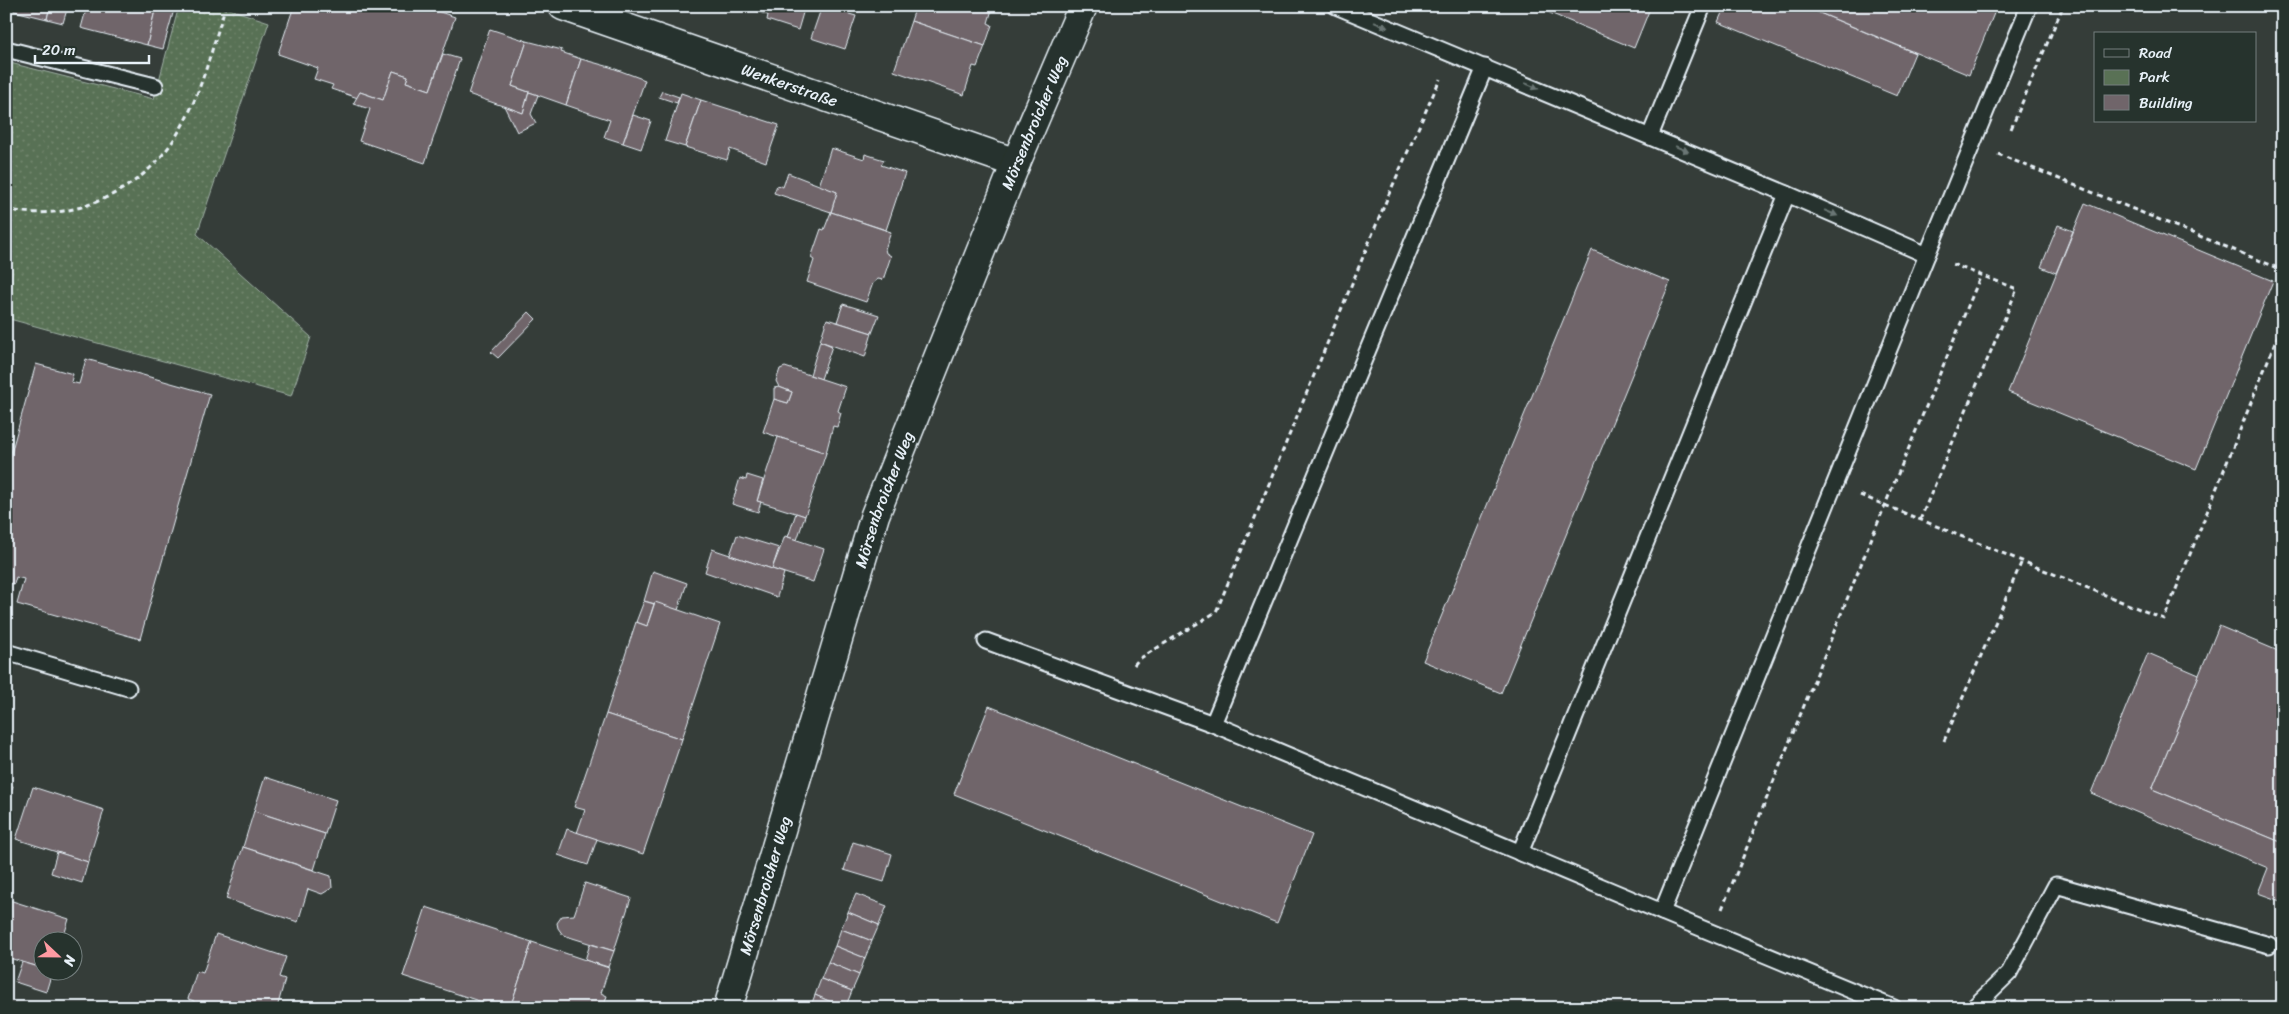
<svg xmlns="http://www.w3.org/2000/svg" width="2289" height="1014" font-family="Sriracha,sans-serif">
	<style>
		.green { fill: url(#green-dots); stroke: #a0b1a6 }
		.building { fill: #70656a; stroke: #e8f1f8 }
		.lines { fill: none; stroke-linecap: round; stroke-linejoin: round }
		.lane-casing { stroke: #e8f1f8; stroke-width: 19 }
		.street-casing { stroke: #e8f1f8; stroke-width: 31 }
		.secondary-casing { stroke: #e8f1f8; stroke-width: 31 }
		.path { stroke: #e8f1f8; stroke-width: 3; stroke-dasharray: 5 4; stroke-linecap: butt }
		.lane { stroke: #26332d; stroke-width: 15 }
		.street { stroke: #26332d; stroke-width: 28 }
		.secondary { stroke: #26332d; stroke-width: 28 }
		.oneway { fill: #6a7674 }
		.labels { text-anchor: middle; stroke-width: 4.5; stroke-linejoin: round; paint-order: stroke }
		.street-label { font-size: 16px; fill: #e8f1f8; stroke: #26332d }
	</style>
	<defs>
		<pattern id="green-dots" width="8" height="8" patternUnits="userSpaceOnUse" patternTransform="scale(1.25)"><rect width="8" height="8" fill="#597155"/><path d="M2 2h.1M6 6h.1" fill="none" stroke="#71866e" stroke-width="1.8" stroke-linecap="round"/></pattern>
	</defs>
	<rect width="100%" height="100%" fill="#353d39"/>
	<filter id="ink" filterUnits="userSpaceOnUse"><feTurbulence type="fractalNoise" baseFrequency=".02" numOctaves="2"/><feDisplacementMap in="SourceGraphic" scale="10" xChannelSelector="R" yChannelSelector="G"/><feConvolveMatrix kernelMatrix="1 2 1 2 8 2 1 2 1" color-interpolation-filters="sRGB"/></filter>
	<g filter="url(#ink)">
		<!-- green -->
		<path class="green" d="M179,6H220L269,22L197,234L311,337L291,396L6,318V62L154,99Z"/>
		<!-- building -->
		<g class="building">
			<path d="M6,6H50L47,19L6,9Z"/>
			<path d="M50,6H68L63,23L47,19Z"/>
			<path d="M87,6H156L147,45L81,28Z"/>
			<path d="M156,6H175L163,49L147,45Z"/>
			<path d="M294,6H403L415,10L416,6H422L455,17L430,90L406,82L408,76L393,71L383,100L360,92L358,98L331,89L333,85L314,79L318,68L278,54Z"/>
			<path d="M748,6H805L798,30L767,20L768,15L747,8Z"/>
			<path d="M822,6L856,16L845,49L811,38Z"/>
			<path d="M916,6H993L988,23L992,25L985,46L911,21Z"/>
			<path d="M1533,6H1651L1634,48Z"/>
			<path d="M1725,6H1803L1915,53L1897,96L1718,22Z"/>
			<path d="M1803,6H1997L1969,75Z"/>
			<path d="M911,21L985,46L977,67L973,66L964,95L894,71Z"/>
			<path d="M490,29L527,41L512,86L529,92L523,113L468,94Z"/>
			<path d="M527,41L562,50L561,52L581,59L566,105L512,86Z"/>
			<path d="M443,54L460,59L425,163L359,141L370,109L353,104L360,92L383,100L393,71L408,76L406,82L430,90Z"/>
			<path d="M581,59L610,67L645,80L623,143L604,137L610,120L566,105Z"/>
			<path d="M662,91L679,97L677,103L659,97Z"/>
			<path d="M529,92L538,95L531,114L536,123L517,132L504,106L523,113Z"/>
			<path d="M681,93L701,100L685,147L665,141Z"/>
			<path d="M701,100L779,125L766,162L730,149L727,160L685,147Z"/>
			<path d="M633,115L651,121L641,149L623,143Z"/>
			<path d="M831,148L864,159L865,154L884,160L881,165L905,173L886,230L831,212L837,192L819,186Z"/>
			<path d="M788,173L837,192L831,212L774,193L777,185L783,187Z"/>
			<path d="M2085,203L2273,281L2196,469L2008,392Z"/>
			<path d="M831,212L891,232L885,249L886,253L891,256L883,280L878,279L873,283L866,302L807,282L814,260L811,258L821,229L824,230Z"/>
			<path d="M2058,225L2073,231L2056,273L2041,267Z"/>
			<path d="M1592,250L1670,282L1501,693L1423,661Z"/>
			<path d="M843,304L879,315L872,333L837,322Z"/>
			<path d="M529,312L536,319L498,358L491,352Z"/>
			<path d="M827,319L872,333L865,357L820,341Z"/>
			<path d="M820,341L832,346L821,379L810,375Z"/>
			<path d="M86,359L210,394L140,639L17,604L24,579L16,577L14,584L6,582V471L36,364L73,374L71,382L79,384Z"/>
			<path d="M785,367L846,387L838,411L841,413L837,427L833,426L826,453L763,432L774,399L788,403L792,392L779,387L776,381L780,369Z"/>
			<path d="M779,387L792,392L788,403L774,399V388Z"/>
			<path d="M778,437L826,453L805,516L757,501Z"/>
			<path d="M747,475L763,480L757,501L761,502L758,512L732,504L740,478L746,480Z"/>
			<path d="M796,513L805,516L797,540L788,537Z"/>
			<path d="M737,535L779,548L772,569L730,555Z"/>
			<path d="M785,536L824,549L813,582L772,569Z"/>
			<path d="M712,549L784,573L777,597L705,572Z"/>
			<path d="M653,571L687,583L678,610L644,601Z"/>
			<path d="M644,601L654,604L647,626L636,622Z"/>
			<path d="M655,602L720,624L682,739L606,714L636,622L647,626Z"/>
			<path d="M2219,626L2283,653V843L2152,789Z"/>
			<path d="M2148,653L2199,675L2152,789L2283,843V902L2258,893L2268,868L2091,793Z"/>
			<path d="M989,706L1312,835L1277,923L954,794Z"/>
			<path d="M606,714L682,739L643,854L577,833L585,810L574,807Z"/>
			<path d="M265,777L336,800L325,834L254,811Z"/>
			<path d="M6,784L13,786L6,805Z"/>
			<path d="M33,787L104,810L88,862L16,839Z"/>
			<path d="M254,811L325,834L314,870L243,847Z"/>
			<path d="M567,829L597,839L588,865L558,855Z"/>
			<path d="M853,842L892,854L884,882L844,870Z"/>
			<path d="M243,847L331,876L332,888L322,894L308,889L298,922L226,899Z"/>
			<path d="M57,852L88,862L82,883L51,873Z"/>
			<path d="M585,883L631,898L614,951L563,935L558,928L557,923L562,916L574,915Z"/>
			<path d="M856,894L887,906L879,925L848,912Z"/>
			<path d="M6,899L69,919L62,942H42V968L6,957Z"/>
			<path d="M426,907L532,942L510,1008H500L403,976Z"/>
			<path d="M848,912L879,925L872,941L841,929Z"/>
			<path d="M841,929L872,941L865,958L835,946Z"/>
			<path d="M216,934L286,957L279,977L285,979L277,1008H192L194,1001L188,999L197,971L203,973Z"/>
			<path d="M532,942L609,968L601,993L607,996L603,1008H510Z"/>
			<path d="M590,944L614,951L608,967L585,960Z"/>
			<path d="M835,946L865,958L859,975L828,962Z"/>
			<path d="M22,962L42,968V972H52L46,992L15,982Z"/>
			<path d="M828,962L859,975L852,991L821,979Z"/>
			<path d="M821,979L852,991L845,1008L815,995Z"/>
			<path d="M815,995L845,1008H810Z"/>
		</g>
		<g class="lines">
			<!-- lane casing -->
			<g class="lane-casing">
				<g id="lane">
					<path d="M1336,6L1787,194L1927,255L2029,6"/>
					<path d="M6,49L155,86"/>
					<path d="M1650,136L1703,6"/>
					<path d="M986,641L1213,724L1662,912L1927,255"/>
					<path d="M6,652L128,688"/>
					<path d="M1213,724L1485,67"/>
					<path d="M1520,853L1787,194"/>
					<path d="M1662,912L1894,1008"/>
					<path d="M1973,1008L2009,973L2056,885L2269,945"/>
				</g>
			</g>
			<!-- street casing -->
			<g class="street-casing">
				<g id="street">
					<path id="s1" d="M563,6L1016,163"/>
				</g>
			</g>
			<!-- secondary casing -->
			<g class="secondary-casing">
				<g id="secondary">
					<path id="s2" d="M728,1008L875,515L1016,163L1083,6"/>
				</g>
			</g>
			<!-- path -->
			<g class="path">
				<path d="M2011,129L2063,6"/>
				<path d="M1998,154L2283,270"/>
				<path d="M6,209C36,216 68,213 96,202C185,166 199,90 225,8"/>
				<path d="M1860,495L2164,619L2283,323"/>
				<path d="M1920,520L2017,289L1952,264"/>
				<path d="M1134,665L1139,659L1216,612L1389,194L1440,79"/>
				<path d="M1944,741L2022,561"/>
				<path d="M1722,909L1885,505L1981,275"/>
			</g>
			<!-- lane -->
			<use href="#lane" class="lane"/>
			<!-- street -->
			<use href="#street" class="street"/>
			<!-- secondary -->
			<use href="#secondary" class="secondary"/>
		</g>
		<!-- one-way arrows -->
		<defs><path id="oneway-solid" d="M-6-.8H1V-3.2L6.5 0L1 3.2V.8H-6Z" transform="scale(1.25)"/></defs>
		<g class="oneway">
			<use href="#oneway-solid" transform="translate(1381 25) rotate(22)"/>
			<use href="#oneway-solid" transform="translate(1532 86) rotate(23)"/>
			<use href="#oneway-solid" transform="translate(1682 149) rotate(23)"/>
			<use href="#oneway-solid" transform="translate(1831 213) rotate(23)"/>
		</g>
	</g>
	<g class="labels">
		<!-- street labels -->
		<g class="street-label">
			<text dy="6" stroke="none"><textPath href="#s1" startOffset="240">Wenkerstraße</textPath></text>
			<text dy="6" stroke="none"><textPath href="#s2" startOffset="938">Mörsenbroicher Weg</textPath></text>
			<text dy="6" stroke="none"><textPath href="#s2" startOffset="532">Mörsenbroicher Weg</textPath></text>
			<text dy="6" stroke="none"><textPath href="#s2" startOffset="128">Mörsenbroicher Weg</textPath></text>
		</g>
	</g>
	<!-- margin -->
	<rect width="2289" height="1014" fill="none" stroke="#26332d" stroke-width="25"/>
	<rect x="12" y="12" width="2264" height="989" fill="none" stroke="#e8f1f8" stroke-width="2" filter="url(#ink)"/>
	<!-- legend -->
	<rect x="2094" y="32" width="162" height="90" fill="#26332d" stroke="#747f7e"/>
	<rect x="2104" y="49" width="25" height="8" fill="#26332d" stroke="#747f7e"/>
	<text x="2139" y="58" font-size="15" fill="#e8f1f8">Road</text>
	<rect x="2104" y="70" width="25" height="15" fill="#597155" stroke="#747f7e"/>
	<text x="2139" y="82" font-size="15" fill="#e8f1f8">Park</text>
	<rect x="2104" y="95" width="25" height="15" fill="#70656a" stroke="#747f7e"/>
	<text x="2139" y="108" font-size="15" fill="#e8f1f8">Building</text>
	<!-- north arrow -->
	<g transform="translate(58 956) rotate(112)"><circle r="24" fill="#26332d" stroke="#747f7e"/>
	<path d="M0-4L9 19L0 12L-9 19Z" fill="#ff9aa2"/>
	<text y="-8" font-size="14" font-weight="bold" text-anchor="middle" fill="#e8f1f8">N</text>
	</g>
	<!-- scale -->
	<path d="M35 55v8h114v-8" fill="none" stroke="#e8f1f8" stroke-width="2.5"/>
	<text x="42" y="55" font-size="15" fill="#e8f1f8" stroke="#26332d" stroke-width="4" paint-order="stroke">20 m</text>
</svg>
